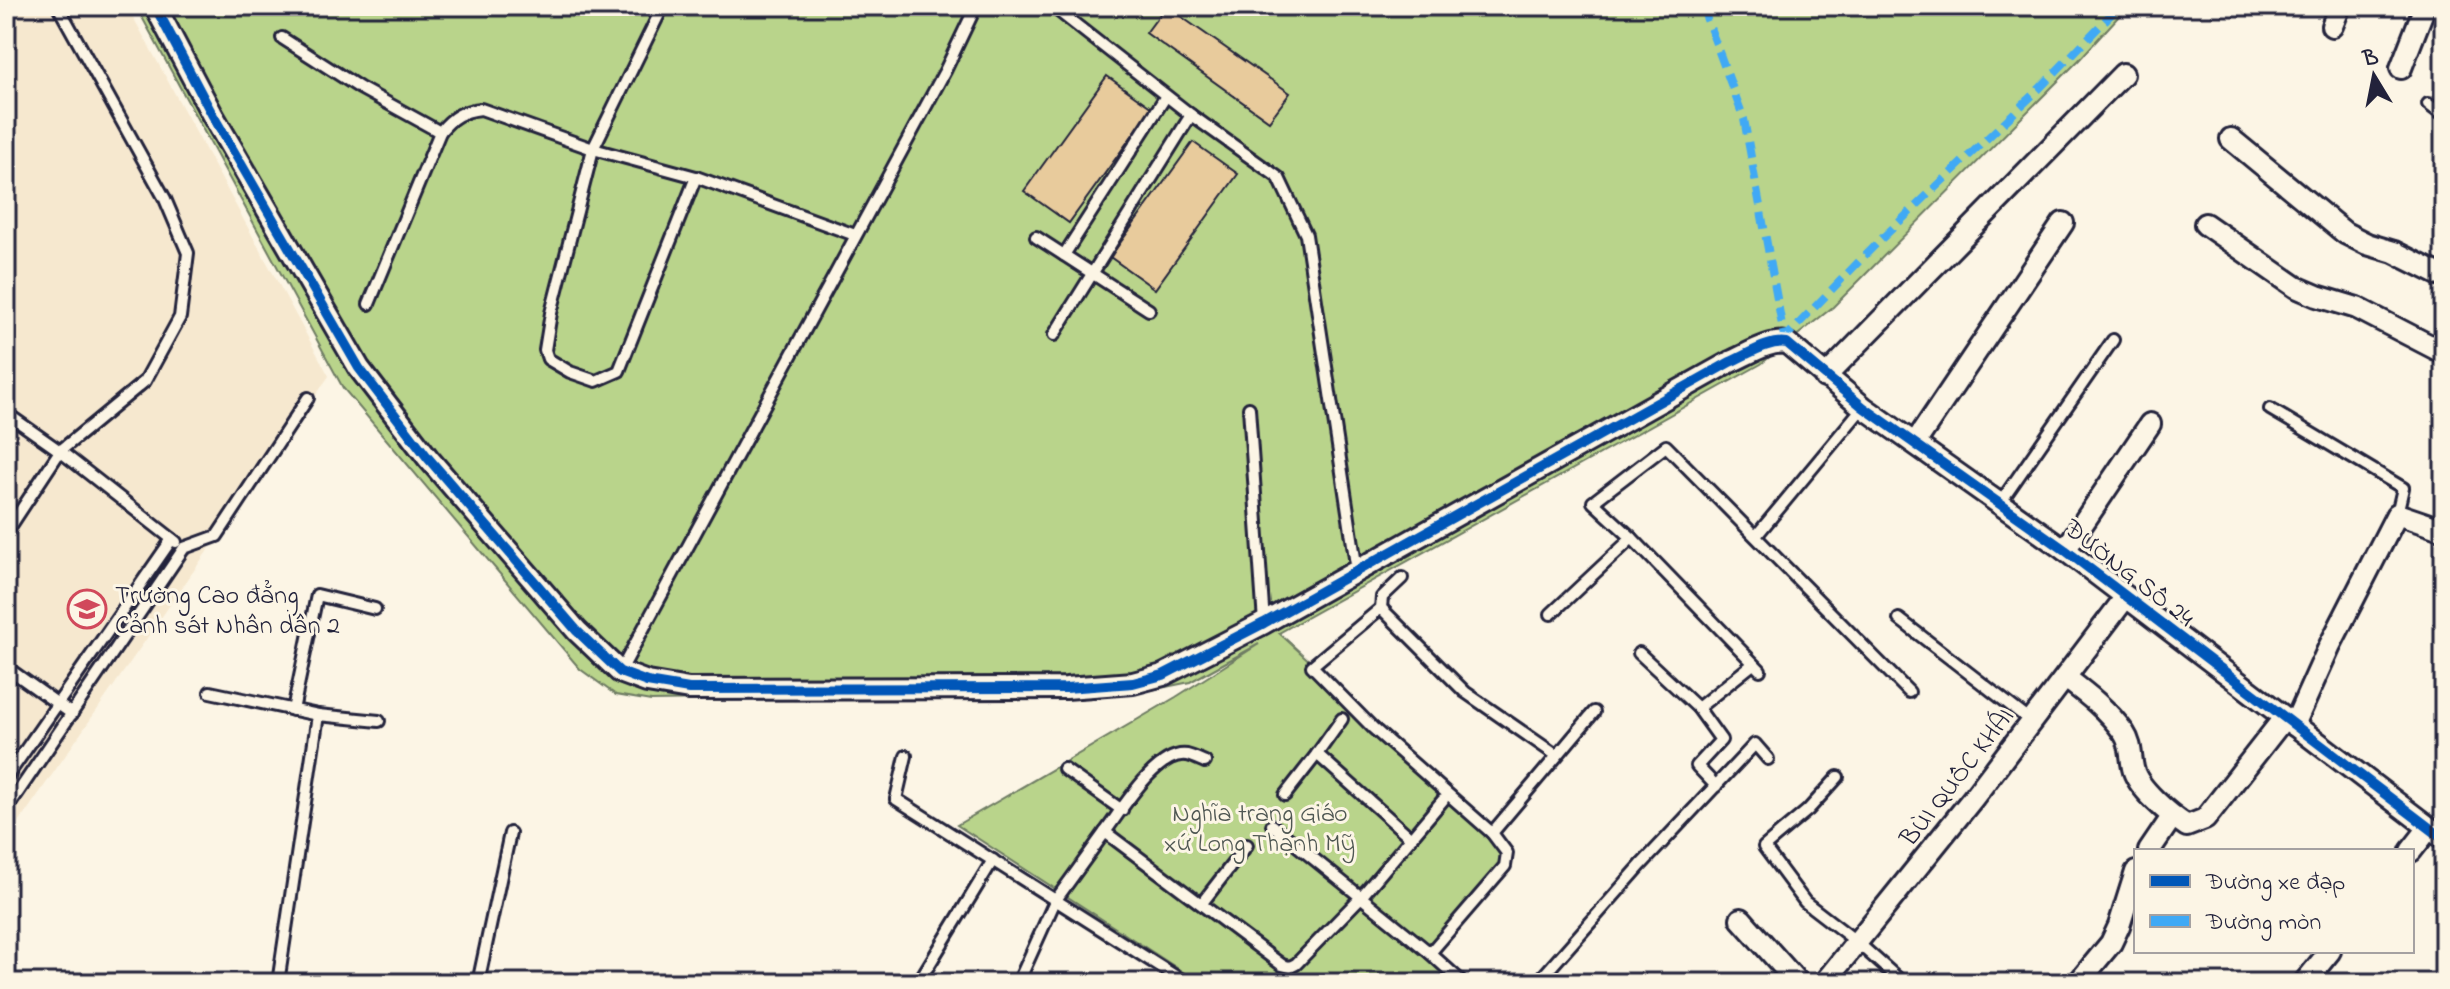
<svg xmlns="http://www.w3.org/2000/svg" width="2450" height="989" font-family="'Indie Flower',sans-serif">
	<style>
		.built { fill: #f6e8cf }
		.green { fill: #b9d48b; stroke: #6e7b63; stroke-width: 2 }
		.building { fill: #e8cb9c; stroke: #22223b; stroke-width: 2 }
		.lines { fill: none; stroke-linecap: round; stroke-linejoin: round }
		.service-casing { stroke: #22223b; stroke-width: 16 }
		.minor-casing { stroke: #22223b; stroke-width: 26 }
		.service { stroke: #fcf5e5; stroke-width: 10 }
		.minor { stroke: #fcf5e5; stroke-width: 20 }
		.quiet { stroke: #3fa9f5; stroke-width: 8; stroke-dasharray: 16 8; stroke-linecap: butt }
		.cycleway-casing { stroke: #fcf5e5; stroke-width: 15 }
		.cycleway { stroke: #0057b8; stroke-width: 10 }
		.labels { text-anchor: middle; stroke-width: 6; stroke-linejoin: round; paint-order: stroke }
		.street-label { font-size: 26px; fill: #22223b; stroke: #fcf5e5 }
		.poi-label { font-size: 26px; fill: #22223b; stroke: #fcf5e5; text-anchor: start }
		.park-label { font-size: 26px; fill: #4f5753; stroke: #fcf5e5 }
	</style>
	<rect width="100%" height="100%" fill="#fcf5e5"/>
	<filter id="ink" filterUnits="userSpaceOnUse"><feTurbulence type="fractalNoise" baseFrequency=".0125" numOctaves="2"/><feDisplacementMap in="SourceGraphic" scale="16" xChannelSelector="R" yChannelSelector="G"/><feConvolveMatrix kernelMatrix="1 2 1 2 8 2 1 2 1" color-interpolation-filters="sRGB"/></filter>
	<g filter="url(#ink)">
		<!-- built -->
		<path class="built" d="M6,6H127L329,376L6,841Z"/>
		<!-- green -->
		<path class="green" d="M136,6H2128L2079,60L1833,307L1761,364L1279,633L1501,836L1507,856L1433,960L1462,983H1200L957,825L1176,697L1259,644L1190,682L1136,693L651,701L616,695L580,669L343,388Z"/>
		<!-- building -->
		<g class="building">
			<path d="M1166,6L1290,93L1269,121L1146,33Z"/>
			<path d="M1107,76L1152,108L1069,223L1024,191Z"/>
			<path d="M1193,142L1238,174L1155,289L1110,257Z"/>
		</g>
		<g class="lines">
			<!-- service casing -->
			<g class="service-casing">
				<g id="service">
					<path d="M663,6L593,149L551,313L545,350L548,359L570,372L596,381L619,371L696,177"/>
					<path d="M1052,6L1191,115L1279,178L1306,235L1357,571"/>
					<path d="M282,38L360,88L440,132"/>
					<path d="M2428,104L2444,116"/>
					<path d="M1036,237L1149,310"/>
					<path d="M1064,255L1166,96"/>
					<path d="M369,304L440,132C452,117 462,111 481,109L593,149L696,177L855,235"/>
					<path d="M1054,335L1191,115"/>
					<path d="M1249,408L1264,623"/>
					<path d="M2270,409L2403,488L2397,514"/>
					<path d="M6,413L60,451L176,542"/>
					<path d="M2000,503L2113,340"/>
					<path d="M6,533L60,451L145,381L180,317L188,253L165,199L58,6"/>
					<path d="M1756,536L1863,407"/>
					<path d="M1402,578L1382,597L1381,608L1312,666L1373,728L1492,833L1507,853L1505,866L1430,953"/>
					<path d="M1381,608L1465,692L1556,755"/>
					<path d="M1551,614L1632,538"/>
					<path d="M1899,619L2032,722"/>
					<path d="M1639,653L1698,708"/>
					<path d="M6,667L72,714"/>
					<path d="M1760,670L1632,538L1593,502L1666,446L1909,692"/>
					<path d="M620,672L945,71L976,6"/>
					<path d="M210,692L318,715L278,983"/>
					<path d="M293,710L317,595L375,609"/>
					<path d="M318,715L379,721"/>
					<path d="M1342,719L1317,754L1411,838"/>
					<path d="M906,756L896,799L1186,983"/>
					<path d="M1064,769L1122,810"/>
					<path d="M1838,777L1808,810L1764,847L1805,902L1857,942L1903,983"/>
					<path d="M6,778L172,539"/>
					<path d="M1716,786L1697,766L1721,740L1698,708L1753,664"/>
					<path d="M1285,795L1317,754"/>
					<path d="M6,810L184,548L217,536L308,398"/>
					<path d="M1272,825L1430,953L1463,983"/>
					<path d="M1105,832C1121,811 1157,750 1187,755C1192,756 1200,760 1205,762"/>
					<path d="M1492,833L1594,712"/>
					<path d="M1202,903L1247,845"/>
					<path d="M478,983L510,833"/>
					<path d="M918,983L993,860"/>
					<path d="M1018,983L1055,901L1105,832L1282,965L1290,967L1296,964L1361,897L1443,800"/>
					<path d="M1537,983L1641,865L1755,744L1768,759"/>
				</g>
			</g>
			<!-- minor casing -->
			<g class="minor-casing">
				<g id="minor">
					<path d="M155,6L212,114L359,368L428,458L577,631L620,672L647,682L689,689L1066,688L1133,683L1163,675L1264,623L1730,362C1747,355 1768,340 1787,343L1863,407L2065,550L2444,839"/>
					<path d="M2332,26L2340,6"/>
					<path d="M2401,68L2425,6"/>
					<path d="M2231,139L2345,233L2367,244L2394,252L2444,277"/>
					<path d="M2205,224L2296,287L2317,296L2357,308L2444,353"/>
					<path d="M1825,377L2123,74"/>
					<path d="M1915,443L2063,223"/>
					<path d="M2065,550L2150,424"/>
					<path d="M2066,678C2087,694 2108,710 2124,733C2132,745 2130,755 2133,768C2137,788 2170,815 2187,826L2205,819L2284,718"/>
					<path d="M2294,725L2330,645L2397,514L2444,530"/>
					<path d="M2149,851L2172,817"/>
					<path d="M2411,851L2429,828"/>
					<path d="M1741,919L1798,983"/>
					<path d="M1824,983L1974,797L2125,598"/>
					<path d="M2078,983L2111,943L2119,926L2136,872"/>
					<path d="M2304,983L2330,951"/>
				</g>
			</g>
			<!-- service -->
			<use href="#service" class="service"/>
			<!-- minor -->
			<use href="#minor" class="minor"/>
			<!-- quiet -->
			<g class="quiet">
				<path d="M1702,6L1744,119L1784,336"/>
				<path d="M1781,342L1876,244L2039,89L2119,6"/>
			</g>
			<!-- cycleway casing -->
			<g class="cycleway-casing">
				<path id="cycleway" d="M155,6L212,114L359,368L428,458L577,631L620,672L647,682L689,689L1066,688L1133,683L1163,675L1264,623L1730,362C1747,355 1768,340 1787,343L1863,407L2065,550L2444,839"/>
			</g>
			<!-- cycleway -->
			<use href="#cycleway" class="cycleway"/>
		</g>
	</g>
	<!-- icons -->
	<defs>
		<g id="university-ring" transform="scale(2)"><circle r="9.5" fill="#fcf5e5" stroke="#d1495b" stroke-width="1.5"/><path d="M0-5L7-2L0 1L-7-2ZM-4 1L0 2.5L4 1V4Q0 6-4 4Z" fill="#d1495b"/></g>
	</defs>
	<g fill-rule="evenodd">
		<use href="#university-ring" x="87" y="609"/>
	</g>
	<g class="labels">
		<!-- street labels -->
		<g class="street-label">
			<text transform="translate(2130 572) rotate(38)" y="9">ĐƯỜNG SỐ 24</text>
			<text transform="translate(1956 776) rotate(-52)" y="9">BÙI QUỐC KHÁI</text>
		</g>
		<!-- poi labels -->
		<g class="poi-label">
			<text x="115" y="603">Trường Cao đẳng<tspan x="115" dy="30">Cảnh sát Nhân dân 2</tspan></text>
		</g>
		<!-- park labels -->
		<g class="park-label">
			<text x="1260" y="821">Nghĩa trang Giáo<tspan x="1260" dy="30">xứ Long Thạnh Mỹ</tspan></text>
		</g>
	</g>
	<!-- margin -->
	<rect width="2450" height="989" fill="none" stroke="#fcf5e5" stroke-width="32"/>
	<rect x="16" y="16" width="2418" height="957" fill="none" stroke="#22223b" stroke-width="3" filter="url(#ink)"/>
	<!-- legend -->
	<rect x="2134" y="849" width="280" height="104" fill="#fcf5e5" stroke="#a5a1a1" stroke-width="2"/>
	<rect x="2150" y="875" width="40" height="12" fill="#0057b8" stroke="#a5a1a1" stroke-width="2"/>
	<text x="2206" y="889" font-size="24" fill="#22223b">Đường xe đạp</text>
	<rect x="2150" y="915" width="40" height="12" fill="#3fa9f5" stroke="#a5a1a1" stroke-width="2"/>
	<text x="2206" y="929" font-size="24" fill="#22223b">Đường mòn</text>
	<!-- north arrow -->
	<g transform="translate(2374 76) rotate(350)" stroke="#fcf5e5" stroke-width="6" paint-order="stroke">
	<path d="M0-6L14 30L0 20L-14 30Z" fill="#22223b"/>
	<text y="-12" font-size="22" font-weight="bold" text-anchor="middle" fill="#22223b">B</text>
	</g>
</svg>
